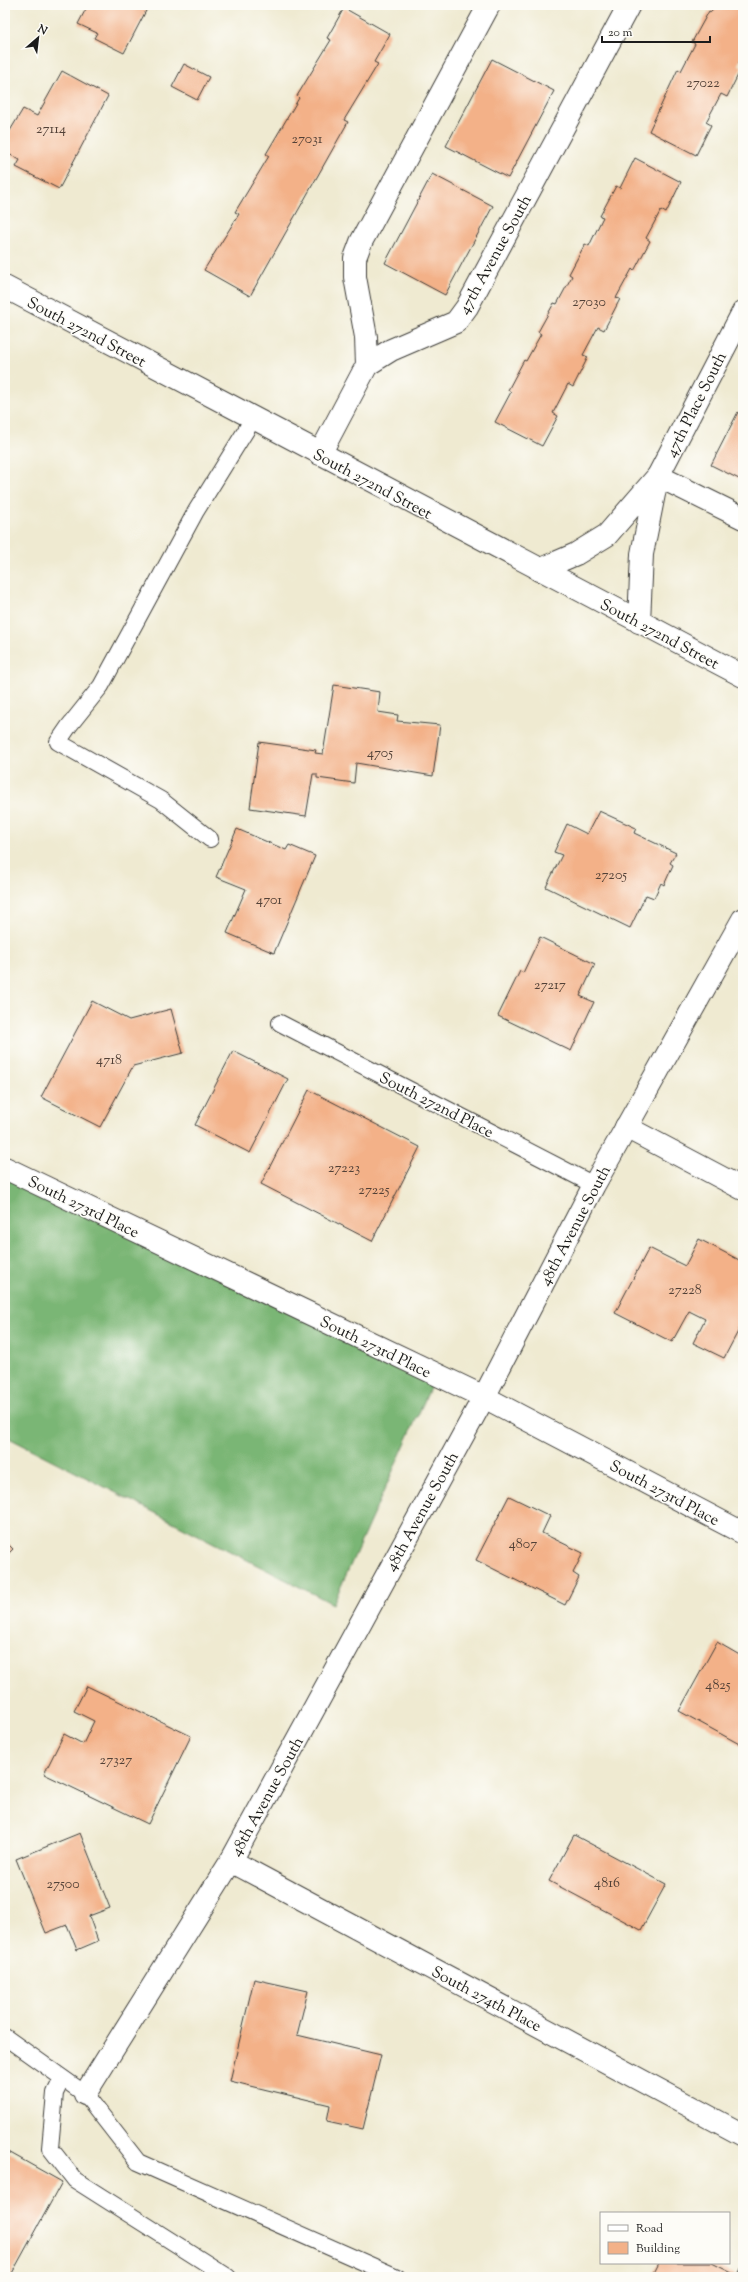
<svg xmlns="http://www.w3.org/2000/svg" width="748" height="2282" font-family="'Sorts Mill Goudy',serif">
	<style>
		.forest { fill: #7ab674; stroke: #4b6948 }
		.building { fill: #f3b188 }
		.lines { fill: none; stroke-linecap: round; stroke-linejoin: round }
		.lane-casing { stroke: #3c3b37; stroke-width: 18 }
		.street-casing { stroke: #3c3b37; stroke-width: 24 }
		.secondary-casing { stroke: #3c3b37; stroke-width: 24 }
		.lane { stroke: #fff; stroke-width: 16 }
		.street { stroke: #fff; stroke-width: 22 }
		.secondary { stroke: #fff; stroke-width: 22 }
		.labels { text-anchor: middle; stroke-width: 3; stroke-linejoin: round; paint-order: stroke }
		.number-label { font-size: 14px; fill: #524137 }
		.street-label { font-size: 16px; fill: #1c1c1c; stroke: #fdfcf7 }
	</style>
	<rect width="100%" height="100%" fill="#fdfcf7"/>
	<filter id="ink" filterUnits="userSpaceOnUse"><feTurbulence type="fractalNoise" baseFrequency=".025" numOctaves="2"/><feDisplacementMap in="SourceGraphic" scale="8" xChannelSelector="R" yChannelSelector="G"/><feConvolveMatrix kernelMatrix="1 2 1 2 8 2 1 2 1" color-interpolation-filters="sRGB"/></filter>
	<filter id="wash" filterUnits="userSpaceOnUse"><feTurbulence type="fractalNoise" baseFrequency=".012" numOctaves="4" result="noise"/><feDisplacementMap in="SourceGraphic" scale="16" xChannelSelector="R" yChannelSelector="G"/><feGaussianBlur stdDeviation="0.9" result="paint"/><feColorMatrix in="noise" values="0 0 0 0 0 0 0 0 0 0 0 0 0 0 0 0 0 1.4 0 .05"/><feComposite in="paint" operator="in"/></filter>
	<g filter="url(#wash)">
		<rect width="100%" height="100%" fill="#efead1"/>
		<!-- forest -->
		<path class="forest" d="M5,1168L436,1375L333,1604L5,1436Z"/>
		<g id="blocks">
			<!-- building -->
			<g class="building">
				<path d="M88,5H149L124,53L94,38L97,33L78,24Z"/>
				<path d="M714,5H743V55L738,64L742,67L727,97L721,94L706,122L711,125L696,155L649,131L678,69L681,71L695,44L692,42L709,11L711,12Z"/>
				<path d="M344,8L390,34L374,62L378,64L344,120L348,122L250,296L204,270L239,214L235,212L269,156L266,154L299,98L297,96L331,40L327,38Z"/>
				<path d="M492,59L554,91L508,178L446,146Z"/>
				<path d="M184,64L209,77L197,100L172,87Z"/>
				<path d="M62,71L108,96L59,189L16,167L20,160L5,152V139L23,109L37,116Z"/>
				<path d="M635,158L681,182L666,213L661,210L646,238L650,241L634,271L632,269L616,298L620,299L604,330L598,327L583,355L588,357L573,387L568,384L553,413L558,416L542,446L495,422L511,392L508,390L524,360L526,361L541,334L538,332L554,303L557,304L572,276L569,274L585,244L589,246L603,217L600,216L616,186L620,188Z"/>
				<path d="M432,174L493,206L445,295L385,263Z"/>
				<path d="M738,412L743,415V481L711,465Z"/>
				<path d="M334,685L380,692L378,712L398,715L397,721L440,725L433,776L356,763L354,783L317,778V774H313L306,816L250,808L259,742L316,750L315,753L323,754Z"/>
				<path d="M599,811L636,828L634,833L676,853L670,863L673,865L664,885L661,883L654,898L646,895L630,928L546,887L562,855L554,852L567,824L587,834Z"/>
				<path d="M237,829L286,850L289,845L315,856L274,953L227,933L246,889L216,877Z"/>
				<path d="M540,937L595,964L580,996L594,1002L571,1051L498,1016L520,971L523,973Z"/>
				<path d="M92,1001L129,1020L171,1009L183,1053L133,1066L100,1127L41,1097Z"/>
				<path d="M233,1051L288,1079L250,1153L195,1125Z"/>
				<path d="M309,1090L420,1147L372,1241L261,1184Z"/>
				<path d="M699,1239L743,1262V1322L724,1358L693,1343L705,1319L689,1311L672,1342L615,1313L649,1248L685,1266Z"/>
				<path d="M509,1496L550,1516L542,1533L583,1553L573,1573L579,1577L565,1605L476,1560Z"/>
				<path d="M5,1541L13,1549L5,1557Z"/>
				<path d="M717,1642L743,1657V1746L679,1711Z"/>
				<path d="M87,1686L191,1736L148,1824L44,1774L64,1734L83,1744L94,1721L74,1711Z"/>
				<path d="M80,1833L110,1908L89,1916L98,1941L77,1950L67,1925L46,1933L16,1859Z"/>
				<path d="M574,1835L666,1884L641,1930L549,1881Z"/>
				<path d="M254,1979L308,1991L297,2035L381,2055L363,2129L327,2121L330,2105L230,2081Z"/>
				<path d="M5,2150L62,2182L10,2277H5Z"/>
				<path d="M659,2263H712L738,2276L743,2265V2277H652Z"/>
			</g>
		</g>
	</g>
	<g filter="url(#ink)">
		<use href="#blocks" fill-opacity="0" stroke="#3c3b37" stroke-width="1"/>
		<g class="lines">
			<!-- lane casing -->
			<g class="lane-casing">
				<g id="lane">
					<path d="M210,839L161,800L58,742L69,726L101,686L196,511L253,419"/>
					<path d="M280,1023L594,1185"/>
					<path d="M5,2037L85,2094L138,2162L397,2277"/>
					<path d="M62,2079L55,2093L50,2148L75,2180L228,2277"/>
				</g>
			</g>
			<!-- street casing -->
			<g class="street-casing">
				<g id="street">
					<path d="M743,312L658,476L743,518"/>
					<path d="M367,365L391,350L456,322L467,307L629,5"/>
					<path d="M320,454L367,365L366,337L355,277V258L361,242L489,5"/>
					<path d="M539,570L576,554L607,535L658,476"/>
					<path d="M639,622L642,554L657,479"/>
					<path d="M626,1127L743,1189"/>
					<path d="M5,1168L484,1397L743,1533"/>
					<path d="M231,1861L743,2135"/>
					<path d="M85,2094L231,1861L484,1397L594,1185L743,919"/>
				</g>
			</g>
			<!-- secondary casing -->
			<g class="secondary-casing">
				<path id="secondary" d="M5,287L743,676"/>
			</g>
			<!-- lane -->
			<use href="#lane" class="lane"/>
			<!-- street -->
			<use href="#street" class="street"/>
			<!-- secondary -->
			<use href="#secondary" class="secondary"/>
		</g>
	</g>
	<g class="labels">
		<!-- number labels -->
		<g class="number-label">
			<text x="703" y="87">27022</text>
			<text x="51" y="133">27114</text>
			<text x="307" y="143">27031</text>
			<text x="589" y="306">27030</text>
			<text x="380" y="757">4705</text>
			<text x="611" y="879">27205</text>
			<text x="269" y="904">4701</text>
			<text x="550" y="989">27217</text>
			<text x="109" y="1064">4718</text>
			<text x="344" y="1172">27223</text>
			<text x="374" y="1194">27225</text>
			<text x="685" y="1294">27228</text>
			<text x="523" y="1548">4807</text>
			<text x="718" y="1689">4825</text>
			<text x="116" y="1764">27327</text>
			<text x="607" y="1887">4816</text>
			<text x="63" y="1888">27500</text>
		</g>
		<!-- street labels -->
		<g class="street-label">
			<text transform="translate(494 254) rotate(-61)" y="6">47th Avenue South</text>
			<text transform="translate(87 331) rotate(28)" y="6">South 272nd Street</text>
			<text transform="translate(695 404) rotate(-63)" y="6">47th Place South</text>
			<text transform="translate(373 483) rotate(28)" y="6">South 272nd Street</text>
			<text transform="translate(660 633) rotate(28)" y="6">South 272nd Street</text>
			<text transform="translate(437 1104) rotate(27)" y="6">South 272nd Place</text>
			<text transform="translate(84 1206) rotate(26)" y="6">South 273rd Place</text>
			<text transform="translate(574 1225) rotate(-62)" y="6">48th Avenue South</text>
			<text transform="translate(376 1346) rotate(26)" y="6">South 273rd Place</text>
			<text transform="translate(665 1492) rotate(28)" y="6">South 273rd Place</text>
			<text transform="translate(421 1511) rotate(-61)" y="6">48th Avenue South</text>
			<text transform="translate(266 1796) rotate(-61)" y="6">48th Avenue South</text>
			<text transform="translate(487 1998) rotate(28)" y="6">South 274th Place</text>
		</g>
	</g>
	<!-- margin -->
	<rect width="748" height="2282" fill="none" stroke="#fdfcf7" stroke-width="20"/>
	<!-- legend -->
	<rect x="600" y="2212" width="130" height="52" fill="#fdfcf7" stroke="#a3a29f"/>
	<rect x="608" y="2225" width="20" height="6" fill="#ffffff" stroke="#a3a29f"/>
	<text x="636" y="2232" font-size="12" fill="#1c1c1c">Road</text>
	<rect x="608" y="2242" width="20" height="12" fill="#f3b188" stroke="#a3a29f"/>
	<text x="636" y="2252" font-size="12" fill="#1c1c1c">Building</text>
	<!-- north arrow -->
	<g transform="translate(38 38) rotate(28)" stroke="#fdfcf7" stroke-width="3" paint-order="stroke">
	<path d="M0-3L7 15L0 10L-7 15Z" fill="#1c1c1c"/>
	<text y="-6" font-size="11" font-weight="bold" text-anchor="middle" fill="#1c1c1c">N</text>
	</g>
	<!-- scale -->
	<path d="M602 36v6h108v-6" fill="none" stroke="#1c1c1c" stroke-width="2"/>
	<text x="608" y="36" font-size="12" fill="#1c1c1c" stroke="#fdfcf7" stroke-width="3" paint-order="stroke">20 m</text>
</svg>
